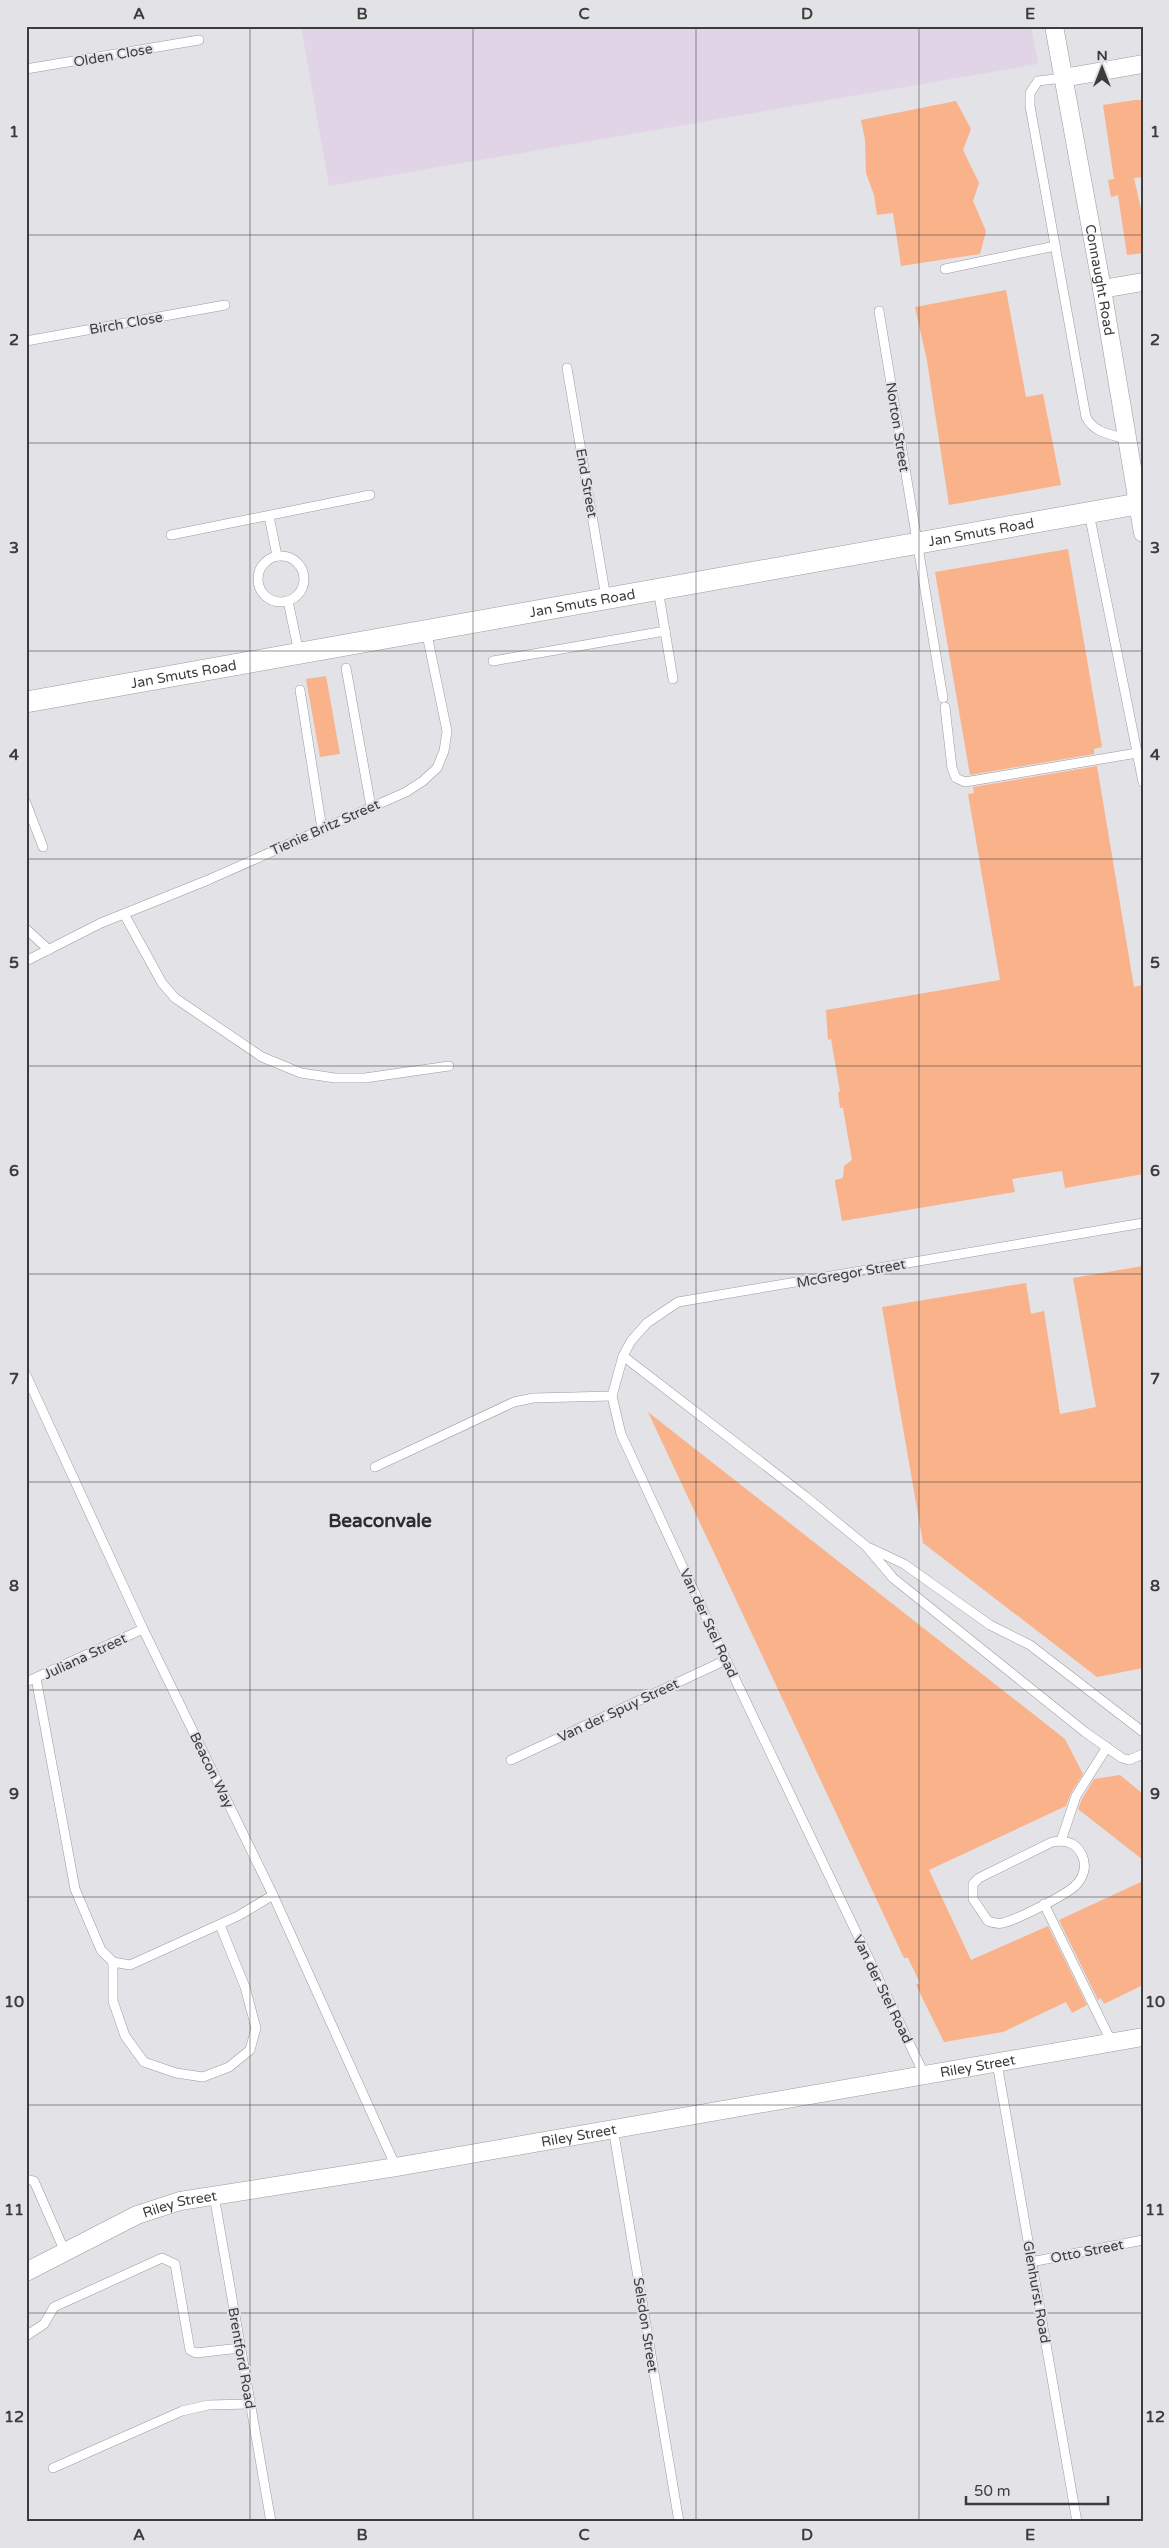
<svg xmlns="http://www.w3.org/2000/svg" width="1169" height="2548" font-family="'Varela Round',sans-serif">
	<style>
		.education { fill: #e1d4e7 }
		.building { fill: #f9b28a }
		.lines { fill: none; stroke-linecap: round; stroke-linejoin: round }
		.service-casing { stroke: #9b9b9e; stroke-width: 10 }
		.minor-casing { stroke: #9b9b9e; stroke-width: 19 }
		.tertiary-casing { stroke: #9b9b9e; stroke-width: 22 }
		.service { stroke: #fff; stroke-width: 9 }
		.minor { stroke: #fff; stroke-width: 18 }
		.tertiary { stroke: #fff; stroke-width: 21 }
		.grid { fill: none; stroke: #3c3c3d; stroke-width: 1; stroke-opacity: 0.55 }
		.labels { text-anchor: middle; stroke-width: 4; stroke-linejoin: round; paint-order: stroke }
		.street-label { font-size: 14px; fill: #3c3c3d; stroke: #e3e2e6 }
		.district-label { font-size: 19px; font-weight: bold; fill: #2d2c2f; stroke: #e3e2e6 }
		.neatline { fill: none; stroke: #3c3c3d; stroke-width: 2 }
		.grid-label { font-size: 16px; text-anchor: middle; font-weight: bold; fill: #3c3c3d }
	</style>
	<rect width="100%" height="100%" fill="#e3e2e6"/>
	<!-- education -->
	<path class="education" d="M301,26H1031L1038,64L329,186Z"/>
	<!-- building -->
	<g class="building">
		<path d="M1135,100H1143V177L1134,178L1141,209H1143V253L1127,255L1118,195L1111,197L1108,180L1114,179L1103,105Z"/>
		<path d="M956,101L971,129L963,150L979,183L973,201L986,231L980,254L901,266L893,213L877,215L874,195L866,173L865,140L861,120Z"/>
		<path d="M1006,290L1026,397L1043,394L1061,485L949,505L927,361L915,307Z"/>
		<path d="M1068,549L1102,747L1094,749V754L970,775L935,572Z"/>
		<path d="M326,676L340,754L320,757L306,679Z"/>
		<path d="M1097,766L1134,987L1143,985V1174L1065,1188L1062,1171L1012,1179L1015,1192L842,1221L835,1182V1180L843,1178L844,1166L852,1160L843,1108H840L838,1092H840L831,1039L828,1040L826,1010L1000,980L968,794L974,793L973,787Z"/>
		<path d="M1143,1266V1668L1097,1677L923,1543L882,1307L1026,1283L1031,1314L1044,1311L1060,1414L1096,1407L1073,1278Z"/>
		<path d="M648,1412L1065,1739L1083,1774L1071,1793L1066,1806L929,1870L971,1960L1048,1926L1087,2005L1072,2013L1066,2002L1003,2032L944,2042L916,1985L920,1983L908,1958H904Z"/>
		<path d="M1120,1775L1143,1794V1860L1078,1809L1082,1799L1094,1779Z"/>
		<path d="M1143,1881V1985L1104,2004L1101,1998L1098,2000L1059,1920Z"/>
	</g>
	<g class="lines">
		<!-- service casing -->
		<g class="service-casing">
			<g id="service">
				<path d="M26,69L199,40"/>
				<path d="M1063,78L1038,81L1030,93V106L1086,417C1094,433 1112,435 1127,439"/>
				<path d="M945,269L1055,246"/>
				<path d="M879,311L943,698"/>
				<path d="M26,341L225,305"/>
				<path d="M567,368L606,598"/>
				<path d="M1089,513L1143,782"/>
				<path d="M269,516L277,556"/>
				<path d="M171,535L370,495"/>
				<circle cx="281" cy="579" r="23"/>
				<path d="M288,601L299,653"/>
				<path d="M665,631L673,679"/>
				<path d="M493,661L665,631L658,589"/>
				<path d="M346,668L371,807"/>
				<path d="M300,690L322,829"/>
				<path d="M945,707L952,768L956,778L965,782L1137,753"/>
				<path d="M26,803L43,847"/>
				<path d="M124,914L162,983L175,998L262,1057L301,1073L335,1078H365L449,1066"/>
				<path d="M26,929L49,950"/>
				<path d="M26,961L101,923L208,880L406,792L423,781L437,768L444,751L447,731L426,630"/>
				<path d="M623,1356L805,1496L866,1546L893,1578L1085,1732L1122,1758L1129,1760L1143,1754"/>
				<path d="M26,1375L143,1629L273,1895L396,2167"/>
				<path d="M375,1467L514,1402L533,1398L612,1396"/>
				<path d="M870,1548L904,1564L990,1625L1030,1645L1143,1732"/>
				<path d="M36,1678L75,1889L101,1950L113,1962L130,1965L238,1916L273,1895"/>
				<path d="M26,1682L143,1629"/>
				<path d="M511,1760L726,1660"/>
				<path d="M1061,1841C1071,1842 1077,1845 1082,1855C1087,1866 1084,1877 1075,1886C1064,1896 1018,1919 1003,1923C998,1924 993,1923 988,1921L973,1899V1884L979,1878L1052,1842Z"/>
				<path d="M1061,1841L1076,1796L1107,1747"/>
				<path d="M1044,1904L1112,2043"/>
				<path d="M113,1962V2001L125,2036L144,2062L176,2073L203,2077L229,2067L250,2050L256,2028L245,1987L220,1925"/>
				<path d="M997,2063L1077,2522"/>
				<path d="M924,2074L726,1660L621,1434L612,1396L623,1356L631,1341L647,1323L678,1302L1143,1223"/>
				<path d="M613,2128L679,2522"/>
				<path d="M26,2179L34,2181L65,2252"/>
				<path d="M214,2195L271,2522"/>
				<path d="M1031,2262L1143,2240"/>
				<path d="M26,2336L44,2324L54,2307L162,2258L175,2264L190,2350L196,2353L240,2348"/>
				<path d="M53,2468L182,2411L208,2405L250,2404"/>
			</g>
		</g>
		<!-- minor casing -->
		<g class="minor-casing">
			<g id="minor">
				<path id="s1" d="M1054,26L1102,289L1143,533"/>
				<path d="M1063,78L1143,64"/>
				<path d="M1102,289L1143,282"/>
				<path id="s2" d="M26,2272L137,2215L180,2201L396,2167L1143,2037"/>
			</g>
		</g>
		<!-- tertiary casing -->
		<g class="tertiary-casing">
			<g id="tertiary">
				<path id="s3" d="M26,702L1143,503"/>
			</g>
		</g>
		<!-- service -->
		<use href="#service" class="service"/>
		<!-- minor -->
		<use href="#minor" class="minor"/>
		<!-- tertiary -->
		<use href="#tertiary" class="tertiary"/>
	</g>
	<!-- grid -->
	<path class="grid" d="M250,26V2522M473,26V2522M696,26V2522M919,26V2522M26,235H1143M26,443H1143M26,651H1143M26,859H1143M26,1066H1143M26,1274H1143M26,1482H1143M26,1690H1143M26,1897H1143M26,2105H1143M26,2313H1143"/>
	<g class="labels">
		<!-- street labels -->
		<g class="street-label">
			<text transform="translate(113 55) rotate(-10)" y="5">Olden Close</text>
			<text dy="5" stroke="none"><textPath href="#s1" startOffset="258">Connaught Road</textPath></text>
			<text transform="translate(126 323) rotate(-10)" y="5">Birch Close</text>
			<text transform="translate(898 427) rotate(81)" y="5">Norton Street</text>
			<text transform="translate(587 483) rotate(80)" y="5">End Street</text>
			<text dy="5" stroke="none"><textPath href="#s3" startOffset="970">Jan Smuts Road</textPath></text>
			<text dy="5" stroke="none"><textPath href="#s3" startOffset="565">Jan Smuts Road</textPath></text>
			<text dy="5" stroke="none"><textPath href="#s3" startOffset="160">Jan Smuts Road</textPath></text>
			<text transform="translate(325 827) rotate(-24)" y="5">Tienie Britz Street</text>
			<text transform="translate(851 1273) rotate(-10)" y="5">McGregor Street</text>
			<text transform="translate(709 1623) rotate(65)" y="5">Van der Stel Road</text>
			<text transform="translate(85 1656) rotate(-25)" y="5">Juliana Street</text>
			<text transform="translate(618 1710) rotate(-25)" y="5">Van der Spuy Street</text>
			<text transform="translate(212 1770) rotate(64)" y="5">Beacon Way</text>
			<text transform="translate(883 1989) rotate(64)" y="5">Van der Stel Road</text>
			<text dy="5" stroke="none"><textPath href="#s2" startOffset="979">Riley Street</textPath></text>
			<text dy="5" stroke="none"><textPath href="#s2" startOffset="574">Riley Street</textPath></text>
			<text dy="5" stroke="none"><textPath href="#s2" startOffset="169">Riley Street</textPath></text>
			<text transform="translate(1087 2251) rotate(-11)" y="5">Otto Street</text>
			<text transform="translate(1037 2292) rotate(80)" y="5">Glenhurst Road</text>
			<text transform="translate(646 2325) rotate(81)" y="5">Selsdon Street</text>
			<text transform="translate(242 2358) rotate(80)" y="5">Brentford Road</text>
		</g>
		<!-- district labels -->
		<g class="district-label">
			<text x="380" y="1527">Beaconvale</text>
		</g>
	</g>
	<!-- border -->
	<rect width="1169" height="2548" fill="none" stroke="#e3e2e6" stroke-width="55"/>
	<!-- north arrow -->
	<g transform="translate(1102 68)" stroke="#e3e2e6" stroke-width="4" paint-order="stroke">
	<path d="M0-4L9 19L0 12L-9 19Z" fill="#3c3c3d"/>
	<text y="-8" font-size="14" font-weight="bold" text-anchor="middle" fill="#3c3c3d">N</text>
	</g>
	<!-- scale -->
	<path d="M966 2496v8h142v-8" fill="none" stroke="#3c3c3d" stroke-width="2.5"/>
	<text x="974" y="2496" font-size="15" fill="#3c3c3d" stroke="#e3e2e6" stroke-width="4" paint-order="stroke">50 m</text>
	<rect x="28" y="28" width="1114" height="2492" class="neatline"/>
	<g class="grid-label">
		<text x="139" y="19">A</text>
		<text x="362" y="19">B</text>
		<text x="584" y="19">C</text>
		<text x="807" y="19">D</text>
		<text x="1030" y="19">E</text>
		<text x="14" y="137">1</text>
		<text x="1155" y="137">1</text>
		<text x="14" y="345">2</text>
		<text x="1155" y="345">2</text>
		<text x="14" y="553">3</text>
		<text x="1155" y="553">3</text>
		<text x="14" y="760">4</text>
		<text x="1155" y="760">4</text>
		<text x="14" y="968">5</text>
		<text x="1155" y="968">5</text>
		<text x="14" y="1176">6</text>
		<text x="1155" y="1176">6</text>
		<text x="14" y="1384">7</text>
		<text x="1155" y="1384">7</text>
		<text x="14" y="1591">8</text>
		<text x="1155" y="1591">8</text>
		<text x="14" y="1799">9</text>
		<text x="1155" y="1799">9</text>
		<text x="14" y="2007">10</text>
		<text x="1155" y="2007">10</text>
		<text x="14" y="2215">11</text>
		<text x="1155" y="2215">11</text>
		<text x="14" y="2422">12</text>
		<text x="1155" y="2422">12</text>
		<text x="139" y="2540">A</text>
		<text x="362" y="2540">B</text>
		<text x="584" y="2540">C</text>
		<text x="807" y="2540">D</text>
		<text x="1030" y="2540">E</text>
	</g>
</svg>
